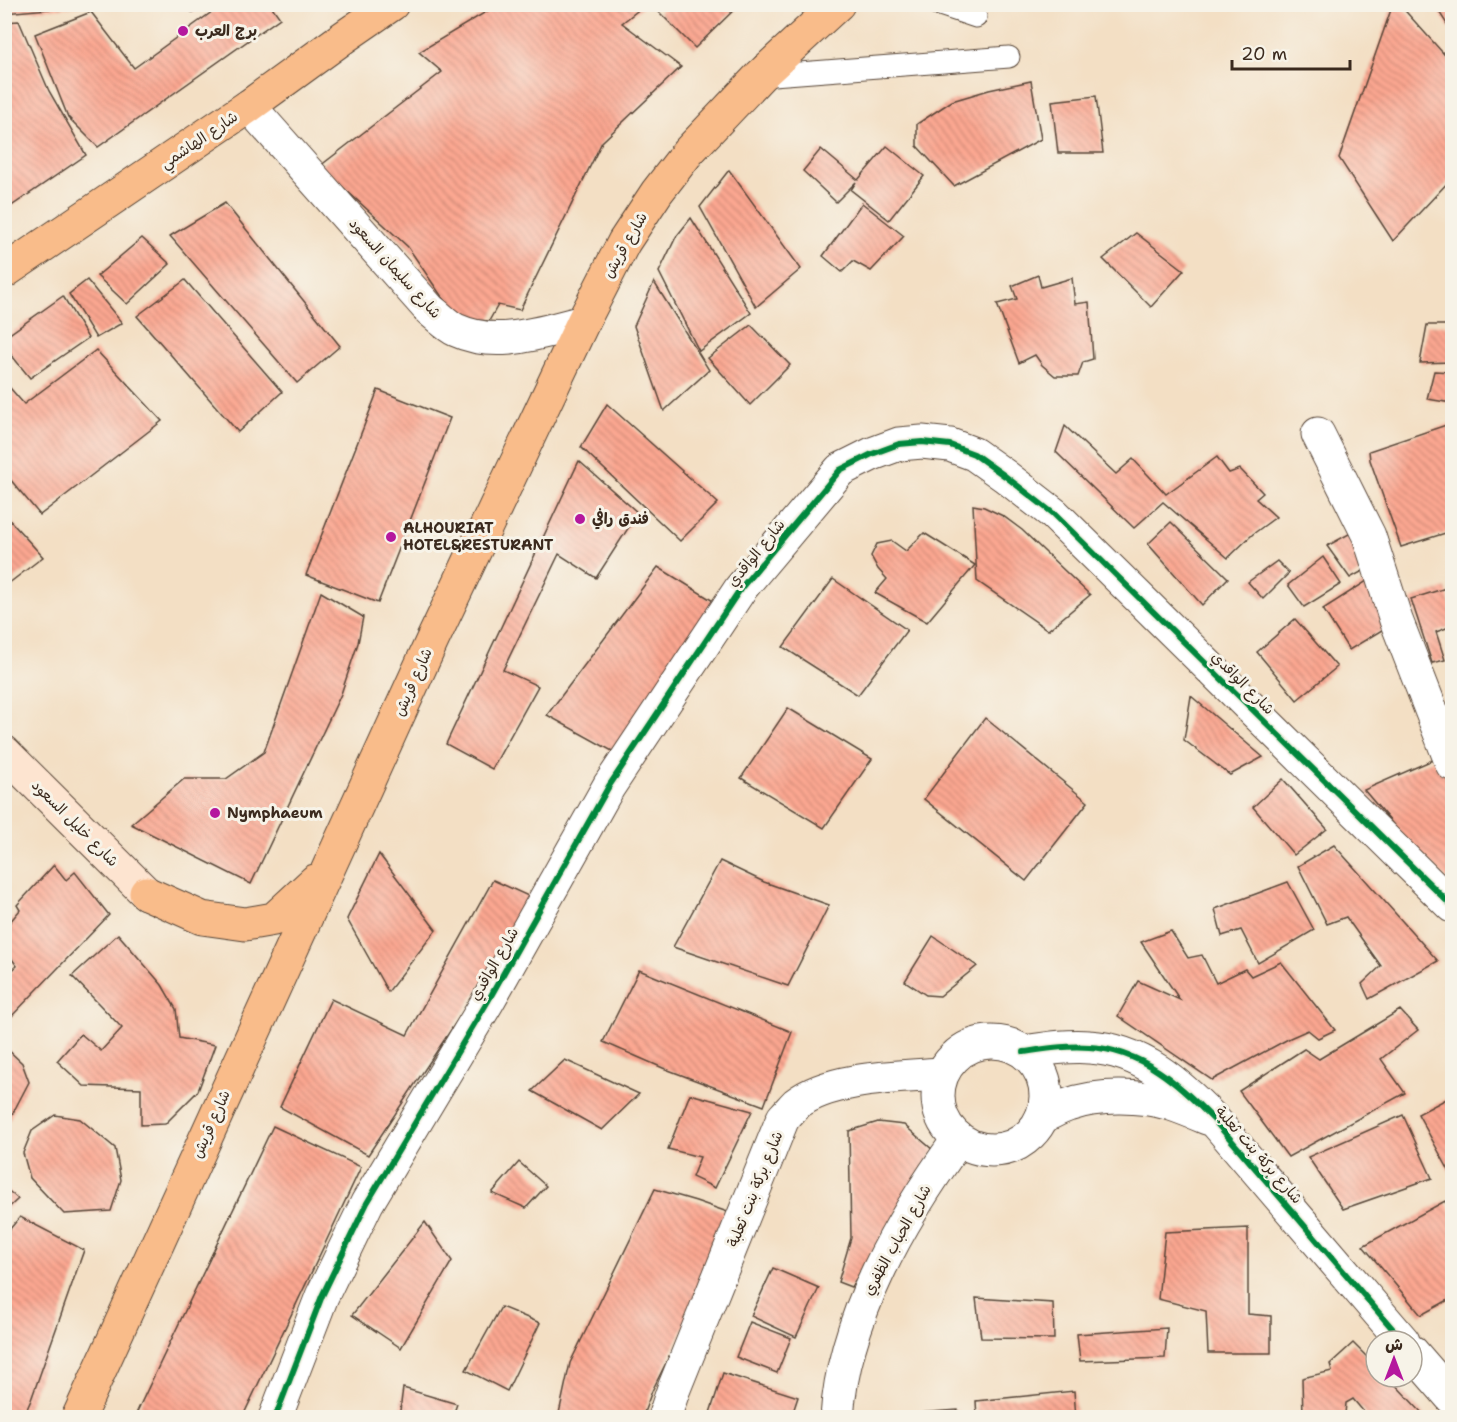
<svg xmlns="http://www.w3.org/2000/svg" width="1457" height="1422" font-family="'Shantell Sans','Playpen Sans Arabic',sans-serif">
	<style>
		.building { fill: url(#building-back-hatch) }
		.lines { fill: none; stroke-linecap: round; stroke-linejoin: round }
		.service-casing { stroke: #574537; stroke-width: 23 }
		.minor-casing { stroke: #574537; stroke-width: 35 }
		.secondary-casing { stroke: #574537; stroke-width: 35 }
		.primary-casing { stroke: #574537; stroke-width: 35 }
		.service { stroke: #fff; stroke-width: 21 }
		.minor { stroke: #fff; stroke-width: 33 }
		.secondary { stroke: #fde4d0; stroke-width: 33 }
		.primary { stroke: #f9bc8a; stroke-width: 33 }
		.cycleway-casing { stroke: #f7f3e8; stroke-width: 10 }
		.cycleway { stroke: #00873e; stroke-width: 6 }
		.poi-dot { fill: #b5179e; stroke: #f7f3e8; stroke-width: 2 }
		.labels { text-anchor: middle; stroke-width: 6; stroke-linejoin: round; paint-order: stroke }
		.poi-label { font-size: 15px; font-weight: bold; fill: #3b2a1e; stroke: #f7f3e8; text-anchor: start }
		.street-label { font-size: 15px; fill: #3b2a1e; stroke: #f7f3e8 }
	</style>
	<defs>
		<pattern id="building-back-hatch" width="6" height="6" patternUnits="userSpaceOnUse" patternTransform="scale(1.5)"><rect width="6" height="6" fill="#fca791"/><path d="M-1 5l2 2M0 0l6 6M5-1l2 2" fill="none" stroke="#cd8876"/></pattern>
	</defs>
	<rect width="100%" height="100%" fill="#f7f3e8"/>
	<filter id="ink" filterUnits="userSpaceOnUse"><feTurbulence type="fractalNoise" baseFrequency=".0167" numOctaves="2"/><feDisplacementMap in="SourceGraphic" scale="12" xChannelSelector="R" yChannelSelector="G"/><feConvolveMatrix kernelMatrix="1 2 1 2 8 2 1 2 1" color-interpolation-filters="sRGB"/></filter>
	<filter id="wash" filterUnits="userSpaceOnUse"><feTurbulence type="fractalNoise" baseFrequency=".008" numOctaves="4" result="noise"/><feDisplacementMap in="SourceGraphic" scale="24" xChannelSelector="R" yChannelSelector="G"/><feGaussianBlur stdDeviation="1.35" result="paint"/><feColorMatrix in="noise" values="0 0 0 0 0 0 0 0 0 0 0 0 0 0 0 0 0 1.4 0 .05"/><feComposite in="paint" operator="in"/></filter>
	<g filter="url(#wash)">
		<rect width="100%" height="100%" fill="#f3dfc4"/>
		<g id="blocks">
			<!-- building -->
			<g class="building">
				<path d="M4,4H82V6L4,13Z"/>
				<path d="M183,4H207L192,12Z"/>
				<path d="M223,4H270L280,18L98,147L68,117L35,34L91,12L134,68Z"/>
				<path d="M499,4H646L622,23L681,67L602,142L520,310L498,305L489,321L457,319L408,247L320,166L442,72L419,52Z"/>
				<path d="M667,4H740L695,48L659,12Z"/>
				<path d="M1393,4H1399L1452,63V178L1393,241L1339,158Z"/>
				<path d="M1434,4H1452V32Z"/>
				<path d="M19,21L49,91L86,155L4,211V22Z"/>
				<path d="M1031,81L1041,139L954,186L917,146V124L952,101L989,90Z"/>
				<path d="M1096,96L1103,153H1058L1052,101Z"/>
				<path d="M887,146L924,176L889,220L851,190L856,182L836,202L803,171L821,149L858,180Z"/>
				<path d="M729,170L801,269L756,307L700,207Z"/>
				<path d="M225,203L340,346L297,383L170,236Z"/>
				<path d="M862,203L904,236L871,271L853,261L842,272L823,256Z"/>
				<path d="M691,218L751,313L699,351L659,272L676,237Z"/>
				<path d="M1136,233L1184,270L1151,307L1103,259Z"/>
				<path d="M142,238L170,264L127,304L97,276Z"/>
				<path d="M1038,275L1041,287L1072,278L1075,304L1089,302L1093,359L1083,362L1078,376H1055L1042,365L1035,355L1019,363L997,304L1017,299L1012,286Z"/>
				<path d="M87,280L122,323L96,338L69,294Z"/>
				<path d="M185,280L282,392L238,432L137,316Z"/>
				<path d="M654,282L709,370L664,411L634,326Z"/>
				<path d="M63,296L88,338L30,378L4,346V338Z"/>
				<path d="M751,325L790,365L750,405L708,358Z"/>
				<path d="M1427,325H1452V362L1420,363Z"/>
				<path d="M96,350L162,421L40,515L4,472V381L24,404Z"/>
				<path d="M1434,371L1452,372V403L1427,399Z"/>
				<path d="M378,390L450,418L378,603L306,575Z"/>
				<path d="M607,404L718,503L680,541L581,447Z"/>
				<path d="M1452,423V531L1401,547L1370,460L1369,451Z"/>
				<path d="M1065,426L1116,474L1133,459L1166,494L1217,457L1229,473L1240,469L1263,493L1256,499L1276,517L1253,534L1228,558L1163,502L1134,528L1056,452Z"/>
				<path d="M579,461L638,513L596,578L559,554L503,670L538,686L492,769L446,744Z"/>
				<path d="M973,505L984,507L1003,516L1022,530L1090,595L1048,630L977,581Z"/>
				<path d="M4,514L43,557L4,587Z"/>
				<path d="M1171,522L1228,578L1202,605L1148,544Z"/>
				<path d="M1358,529L1374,565L1350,578L1327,546Z"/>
				<path d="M924,533L975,565L927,622L875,593L887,579L878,569L871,556L877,544L892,541L906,551Z"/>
				<path d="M1323,557L1341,584L1304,607L1288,585Z"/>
				<path d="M1277,561L1289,573L1263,599L1248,582Z"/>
				<path d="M658,567L723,607L623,757L547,715Z"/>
				<path d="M1373,577L1392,624L1349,650L1323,609Z"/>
				<path d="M833,579L907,630L858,695L783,647Z"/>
				<path d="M1446,588L1452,612V626L1436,632L1445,660L1432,663L1411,599Z"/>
				<path d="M321,592L363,617L358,643L341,694L251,884L131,824L184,779H226L264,752Z"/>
				<path d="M1295,619L1337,667L1297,700L1257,652Z"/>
				<path d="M1191,696L1263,757L1230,775L1184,740Z"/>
				<path d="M788,708L872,759L824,828L741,778Z"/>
				<path d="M985,718L1088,802L1026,881L924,799Z"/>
				<path d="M1437,758L1448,777L1452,800L1451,883L1403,836L1364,790Z"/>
				<path d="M1283,779L1327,829L1294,855L1253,807Z"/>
				<path d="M1334,845L1438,961L1369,999L1362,984L1381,966L1346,917L1327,924L1298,866Z"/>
				<path d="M379,854L436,930L388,992L347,919Z"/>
				<path d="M720,861L764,882L829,905L788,986L673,947Z"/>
				<path d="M54,865L66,880L75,872L109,915L10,1018L4,1012V978L17,966L4,948V929L20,910L17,905Z"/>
				<path d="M493,880L537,900L368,1155L280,1107L331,999L407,1035Z"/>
				<path d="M1288,882L1314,930L1258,963L1241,930L1222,936L1215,909Z"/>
				<path d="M1171,931L1188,958L1202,955L1216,983L1245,969L1251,976L1281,962L1335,1030L1318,1038L1308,1030L1290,1038L1212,1080L1118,1016L1138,981L1180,1000L1141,942Z"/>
				<path d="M118,934L162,985L176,1009L179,1038L215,1045L198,1091L165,1124L141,1125V1088L84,1086L57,1061L81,1034L101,1051L122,1028L72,976Z"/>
				<path d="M933,936L977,966L940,996L926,995L905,981Z"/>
				<path d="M639,970L792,1032L764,1106L663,1068L603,1042Z"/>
				<path d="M1400,1010L1418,1030L1381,1059L1405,1093L1288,1157L1239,1091L1304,1049L1319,1059Z"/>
				<path d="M4,1046L22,1063L29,1082L4,1130Z"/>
				<path d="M565,1060L639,1094L602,1130L532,1091Z"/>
				<path d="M690,1094L752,1111L715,1188L692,1177L700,1157L668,1149Z"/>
				<path d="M1452,1096V1176L1418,1114Z"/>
				<path d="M55,1115L80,1119L115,1148L121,1180L111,1211L64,1214L30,1178L23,1153L32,1131Z"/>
				<path d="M1403,1115L1432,1178L1343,1209L1308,1157Z"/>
				<path d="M878,1122L904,1125L934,1151L851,1287L838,1282L851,1238L849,1131Z"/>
				<path d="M273,1126L361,1167L323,1248L242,1418H134Z"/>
				<path d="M519,1162L546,1186L526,1208L492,1193Z"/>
				<path d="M4,1187L18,1199L4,1212Z"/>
				<path d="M655,1189L696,1201L739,1216L652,1391L642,1418H558L570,1363Z"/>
				<path d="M1445,1201L1452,1213V1298L1421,1315L1363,1246Z"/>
				<path d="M20,1217L84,1250L31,1400L23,1418H4V1236Z"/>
				<path d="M425,1222L452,1261L401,1348L352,1315Z"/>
				<path d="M1248,1228V1314L1271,1316V1353H1208L1206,1311L1158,1299L1165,1232Z"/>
				<path d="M773,1268L819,1288L796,1337L751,1316Z"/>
				<path d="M976,1298L1053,1303L1054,1339L981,1338Z"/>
				<path d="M501,1307L540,1323L507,1391L466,1370Z"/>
				<path d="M750,1322L791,1338L777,1373L736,1357Z"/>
				<path d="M1167,1328L1165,1358L1080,1361L1077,1334Z"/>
				<path d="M1353,1343L1376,1366V1377H1388L1425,1416L1423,1418H1369L1353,1399L1346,1403L1345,1414L1303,1416L1302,1378L1332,1371L1330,1364Z"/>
				<path d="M723,1373L798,1397L791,1418H714L709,1416Z"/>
				<path d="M403,1388L457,1404L452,1418H399Z"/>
				<path d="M1074,1391L1076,1418H977L976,1401Z"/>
				<path d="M958,1410V1418H905V1414Z"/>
			</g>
		</g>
	</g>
	<g filter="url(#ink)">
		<use href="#blocks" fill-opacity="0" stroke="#574537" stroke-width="1.5"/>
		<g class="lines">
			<!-- service casing -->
			<g class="service-casing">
				<g id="service">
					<path d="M937,4L976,17"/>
					<path d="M760,76L1009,57"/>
				</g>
			</g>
			<!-- minor casing -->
			<g class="minor-casing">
				<g id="minor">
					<path d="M249,106L430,310C438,316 447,326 456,330C497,349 542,332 583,322"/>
					<path d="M1318,434L1369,536L1396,620L1452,764"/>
					<circle cx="992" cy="1096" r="54"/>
					<path d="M1024,1052C1045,1049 1067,1045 1089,1047C1142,1050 1179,1084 1214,1120L1403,1341"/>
					<path d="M1042,1117C1051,1113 1059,1108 1068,1105C1098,1094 1141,1095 1171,1104C1183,1108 1195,1113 1207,1118"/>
					<path d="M1412,1352L1452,1398"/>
					<path d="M275,1418L322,1296L367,1203L488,1001L609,786L741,588L840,470L872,454L899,444L922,442L950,445L974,454L1005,476L1054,514L1452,906"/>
					<path d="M664,1418L673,1391L783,1118C788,1113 792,1108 796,1104C830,1077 900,1077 942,1074"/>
					<path d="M837,1418C843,1318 901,1219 958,1140"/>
				</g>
			</g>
			<!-- secondary casing -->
			<g class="secondary-casing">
				<path id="secondary" d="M4,752L146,893"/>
			</g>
			<!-- primary casing -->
			<g class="primary-casing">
				<g id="primary">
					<path d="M4,272L249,106L344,37L392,4"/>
					<path d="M146,893L202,918L245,924L274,919L315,881"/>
					<path d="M78,1418L432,641L583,322L624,242L657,192L688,152L760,76L838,4"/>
				</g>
			</g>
			<!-- service -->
			<use href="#service" class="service"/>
			<!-- minor -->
			<use href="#minor" class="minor"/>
			<!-- secondary -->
			<use href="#secondary" class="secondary"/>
			<!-- primary -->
			<use href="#primary" class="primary"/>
			<!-- cycleway casing -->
			<g class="cycleway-casing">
				<g id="cycleway">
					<path d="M1024,1052C1045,1049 1067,1045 1089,1047C1142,1050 1179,1084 1214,1120L1403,1341"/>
					<path d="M275,1418L322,1296L367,1203L488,1001L609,786L741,588L840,470L872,454L899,444L922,442L950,445L974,454L1005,476L1054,514L1452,906"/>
				</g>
			</g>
			<!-- cycleway -->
			<use href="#cycleway" class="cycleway"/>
		</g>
	</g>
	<!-- markers -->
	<g class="poi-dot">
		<circle cx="183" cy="31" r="6"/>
		<circle cx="580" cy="519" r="6"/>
		<circle cx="391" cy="537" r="6"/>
		<circle cx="215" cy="813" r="6"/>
	</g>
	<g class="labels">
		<!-- poi labels -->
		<g class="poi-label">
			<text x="195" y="36">برج العرب</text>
			<text x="592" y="524">فندق رافي</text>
			<text x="403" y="533">ALHOURIAT<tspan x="403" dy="17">HOTEL&amp;RESTURANT</tspan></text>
			<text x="227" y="818">Nymphaeum</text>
		</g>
		<!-- street labels -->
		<g class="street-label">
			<text transform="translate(199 140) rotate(-34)" y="5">شارع الهاشمي</text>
			<text transform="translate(625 245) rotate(-60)" y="5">شارع قريش</text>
			<text transform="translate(395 268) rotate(48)" y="5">شارع سليمان السعود</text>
			<text transform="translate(756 553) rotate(-51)" y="5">شارع الواقدي</text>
			<text transform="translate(413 682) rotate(-66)" y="5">شارع قريش</text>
			<text transform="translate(1243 683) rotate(45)" y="5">شارع الواقدي</text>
			<text transform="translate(75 823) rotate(45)" y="5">شارع خليل السعود</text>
			<text transform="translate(494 964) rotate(-60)" y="5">شارع الواقدي</text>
			<text transform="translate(211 1124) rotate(-66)" y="5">شارع قريش</text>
			<text transform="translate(1259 1155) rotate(49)" y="5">شارع بركة بنت ثعلبة</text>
			<text transform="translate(755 1189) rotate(-68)" y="5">شارع بركة بنت ثعلبة</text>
			<text transform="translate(897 1240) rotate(-61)" y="5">شارع الحباب الظفري</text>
		</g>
	</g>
	<!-- margin -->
	<rect width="1457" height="1422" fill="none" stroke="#f7f3e8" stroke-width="24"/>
	<!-- north arrow -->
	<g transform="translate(1394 1359)"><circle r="28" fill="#f7f3e8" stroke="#aca397" stroke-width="1.5"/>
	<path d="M0-4.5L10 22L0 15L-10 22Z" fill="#b5179e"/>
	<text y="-9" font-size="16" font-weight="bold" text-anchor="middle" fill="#3b2a1e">ش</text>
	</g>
	<!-- scale -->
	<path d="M1232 60v9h118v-9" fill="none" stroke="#3b2a1e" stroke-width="3"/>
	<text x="1241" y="60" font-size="18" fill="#3b2a1e" stroke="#f7f3e8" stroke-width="4.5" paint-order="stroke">20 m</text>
</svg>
